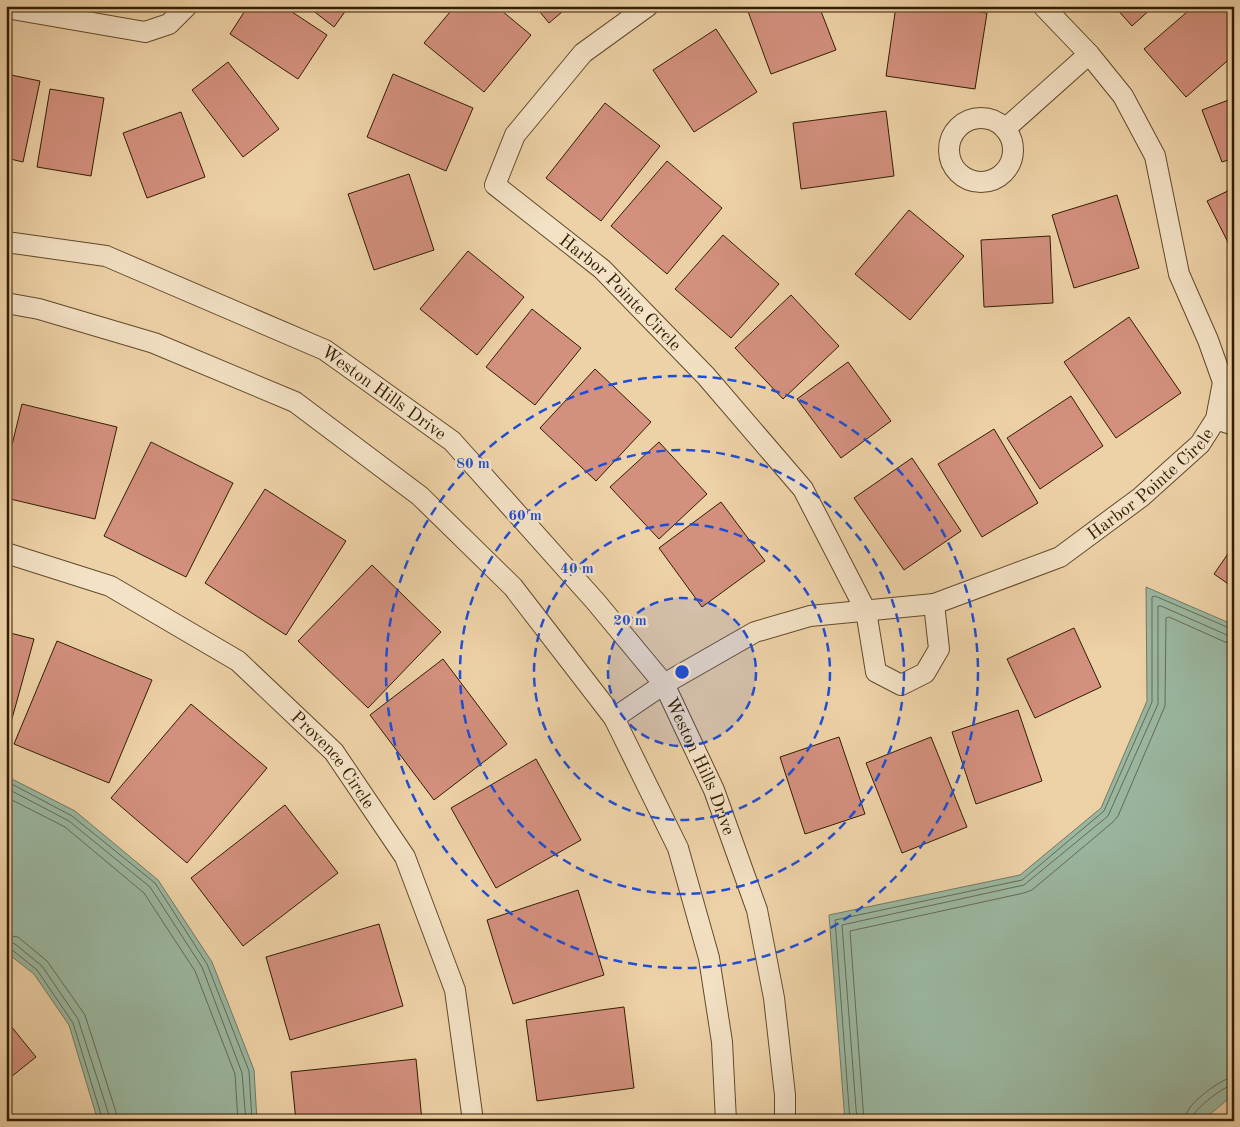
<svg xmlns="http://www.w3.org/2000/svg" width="1240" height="1127" font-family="'Old Standard TT',serif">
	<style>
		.water { fill: #9bb8a2; stroke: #717a62 }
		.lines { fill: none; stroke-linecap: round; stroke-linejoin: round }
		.shore { stroke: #666a52; stroke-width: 1 }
		.building { fill: #d3907e; stroke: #321d01 }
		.minor-casing { stroke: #614a2a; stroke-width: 22 }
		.minor { stroke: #f4e2c6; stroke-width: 20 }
		.ring { fill: none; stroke: #1d4ed8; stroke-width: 2.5; stroke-dasharray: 9 6 }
		.labels { text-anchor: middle; stroke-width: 5; stroke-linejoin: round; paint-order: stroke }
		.street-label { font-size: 18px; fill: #321d01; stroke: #f4e2c6 }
		.centre { fill: #1d4ed8; stroke: #f4e2c6; stroke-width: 2.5 }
		.ring-label { font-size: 15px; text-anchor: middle; font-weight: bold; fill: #1d4ed8; stroke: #f4e2c6; stroke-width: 5; stroke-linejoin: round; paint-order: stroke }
	</style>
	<rect width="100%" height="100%" fill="#eed2a7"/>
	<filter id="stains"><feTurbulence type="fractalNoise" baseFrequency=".004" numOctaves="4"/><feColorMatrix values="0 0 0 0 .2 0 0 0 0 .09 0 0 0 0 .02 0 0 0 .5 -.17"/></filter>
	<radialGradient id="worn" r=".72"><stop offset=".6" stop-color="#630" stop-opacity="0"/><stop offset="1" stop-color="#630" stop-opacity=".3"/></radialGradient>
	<!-- water -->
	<g class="water">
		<path d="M1146,587L1234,625V1094L1202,1121H845L829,915L1020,875L1101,808L1147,701Z"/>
		<path d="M6,776L75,811L158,880L212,962L254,1070L257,1121H98L69,1025L34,974L6,952Z"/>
	</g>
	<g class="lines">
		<!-- shore -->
		<g class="shore">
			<path d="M6,781L72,816L155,883L207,964L249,1071L252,1121"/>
			<path d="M6,788L69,821L150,887L202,967L242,1073L246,1121"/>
			<path d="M6,797L65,827L144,893L195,971L235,1074L238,1121"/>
			<path d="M6,935L18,937L47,961L85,1015L116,1112L117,1121"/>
			<path d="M6,942L15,944L42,966L78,1019L109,1115V1121"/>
			<path d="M6,948L11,949L37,970L73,1023L103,1121"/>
			<path d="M850,1121L835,920L1022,880L1104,811L1152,702V597L1155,596L1234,630"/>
			<path d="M857,1121L842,925L1024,885L1108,816L1158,704V606H1161L1227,635L1234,636"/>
			<path d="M864,1121L850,931L1024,893L1032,890L1113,822L1118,816L1165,706L1166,618L1169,617L1225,642L1234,643"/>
			<path d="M1186,1121C1186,1116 1186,1113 1189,1109C1195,1099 1222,1078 1234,1077"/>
			<path d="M1193,1121C1194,1117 1193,1116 1195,1113C1200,1105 1225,1085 1234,1085"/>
		</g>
	</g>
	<!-- building -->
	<g class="building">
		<path d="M248,6H283L327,35L298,79L230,34Z"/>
		<path d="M307,6H349L334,27Z"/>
		<path d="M455,6H496L531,35L484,92L424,43Z"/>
		<path d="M535,6H569L549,23Z"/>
		<path d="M746,6H819L836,50L771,74Z"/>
		<path d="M896,6H939L987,13L975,89L886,76Z"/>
		<path d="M1114,6H1154L1132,26Z"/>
		<path d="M1194,6H1229L1234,12V55L1186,97L1144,49Z"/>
		<path d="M716,29L757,92L694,132L653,70Z"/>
		<path d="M228,62L279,129L243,157L192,90Z"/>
		<path d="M6,74L40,81L23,162L6,158Z"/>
		<path d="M393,74L473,108L446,171L367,137Z"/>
		<path d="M50,89L104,98L91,176L37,167Z"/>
		<path d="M1234,98V158L1222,162L1202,110Z"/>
		<path d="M605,103L660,146L601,221L546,178Z"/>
		<path d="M886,111L894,176L801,189L793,123Z"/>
		<path d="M181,112L205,177L147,198L123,133Z"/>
		<path d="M667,161L722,208L667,274L611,226Z"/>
		<path d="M409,174L434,250L374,270L348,194Z"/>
		<path d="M1234,188V254L1207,201Z"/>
		<path d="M1117,195L1139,268L1074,288L1052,215Z"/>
		<path d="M909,210L964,256L910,320L855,274Z"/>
		<path d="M723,235L779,284L731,338L675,289Z"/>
		<path d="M1050,236L1053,303L984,307L981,240Z"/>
		<path d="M468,251L524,297L477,355L420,309Z"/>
		<path d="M791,295L839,346L783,399L735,348Z"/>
		<path d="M532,309L581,348L535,405L486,367Z"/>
		<path d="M1129,317L1181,393L1116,438L1064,362Z"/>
		<path d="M848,362L891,421L841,458L797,399Z"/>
		<path d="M595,369L651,422L596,481L540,428Z"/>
		<path d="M1071,396L1103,446L1040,489L1007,438Z"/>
		<path d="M22,404L117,427L95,519L6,498V469Z"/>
		<path d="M994,429L1038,503L982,537L938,464Z"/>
		<path d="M151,442L233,483L186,577L104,536Z"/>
		<path d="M659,442L707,494L659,539L610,487Z"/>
		<path d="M912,458L961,531L904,570L854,498Z"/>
		<path d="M265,489L346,541L286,635L205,583Z"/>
		<path d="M721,502L765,561L702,607L659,548Z"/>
		<path d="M1234,545V588L1214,574Z"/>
		<path d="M372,565L441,632L368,708L298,641Z"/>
		<path d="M1074,628L1101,687L1035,718L1007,659Z"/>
		<path d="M6,632L34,639L10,726L6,725Z"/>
		<path d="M57,641L152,680L109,783L14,744Z"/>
		<path d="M443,659L507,744L434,800L370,715Z"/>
		<path d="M191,704L267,768L187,863L111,798Z"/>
		<path d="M1018,710L1042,781L976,804L952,732Z"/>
		<path d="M839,737L865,814L805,834L780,757Z"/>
		<path d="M931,737L967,827L902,853L866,763Z"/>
		<path d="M536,759L581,840L496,888L451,808Z"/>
		<path d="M285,805L338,873L243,946L191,878Z"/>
		<path d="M578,890L604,975L513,1004L487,920Z"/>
		<path d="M379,924L403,1006L290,1040L266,957Z"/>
		<path d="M624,1007L634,1088L537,1101L526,1020Z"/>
		<path d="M6,1020L36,1057L6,1081Z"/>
		<path d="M416,1059L422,1121H296L291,1072Z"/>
	</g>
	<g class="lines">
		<!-- minor casing -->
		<g class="minor-casing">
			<g id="minor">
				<path id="s1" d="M648,6L583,53L515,135L495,185L602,269L706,376L803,489L866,611L876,672L901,685L925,673L939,649L934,604"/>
				<path d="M6,8L145,32L169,24L187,6"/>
				<circle cx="981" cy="150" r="32"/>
				<path d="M1005,129L1089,54"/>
				<path id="s2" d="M6,242L106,256L325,350L452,441L596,602L664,684L714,790L757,910L774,998L785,1095V1121"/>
				<path d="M6,303L39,309L154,343L295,402L420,496L513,587L614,718L678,848L709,958L722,1042L726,1121"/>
				<path d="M1216,419L1234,425"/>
				<path id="s3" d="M6,553L110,586L238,661L334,752L405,857L455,990L473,1121"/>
				<path id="s4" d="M614,718L664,684L755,632L810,616L934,604L1060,557L1141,497L1200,444L1216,419L1223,382L1208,340L1179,274L1155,156L1123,96L1089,54L1043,6"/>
			</g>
		</g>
		<!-- minor -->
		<use href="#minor" class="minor"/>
	</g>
	<!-- distance rings -->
	<circle cx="682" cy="672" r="74" fill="#1d4ed8" fill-opacity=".12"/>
	<g class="ring">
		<circle cx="682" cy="672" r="74"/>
		<circle cx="682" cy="672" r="148"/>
		<circle cx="682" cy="672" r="222"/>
		<circle cx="682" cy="672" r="296"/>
	</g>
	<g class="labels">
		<!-- street labels -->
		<g class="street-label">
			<text dy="6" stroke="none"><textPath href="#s1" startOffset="406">Harbor Pointe Circle</textPath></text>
			<text dy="6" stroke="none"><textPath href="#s2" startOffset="412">Weston Hills Drive</textPath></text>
			<text dy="6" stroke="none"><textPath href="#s4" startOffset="598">Harbor Pointe Circle</textPath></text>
			<text dy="6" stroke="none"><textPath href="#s3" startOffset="395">Provence Circle</textPath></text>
			<text dy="6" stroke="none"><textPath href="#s2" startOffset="908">Weston Hills Drive</textPath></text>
		</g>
	</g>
	<circle cx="682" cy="672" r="8" class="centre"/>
	<g class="ring-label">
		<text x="473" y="468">80 m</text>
		<text x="525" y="520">60 m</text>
		<text x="577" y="573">40 m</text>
		<text x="630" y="625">20 m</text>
	</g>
	<!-- margin -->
	<rect width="1240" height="1127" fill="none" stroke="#eed2a7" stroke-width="25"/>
	<rect x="8" y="8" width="1225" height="1112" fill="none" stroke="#321d01" stroke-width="2.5"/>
	<rect x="12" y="12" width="1215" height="1102" fill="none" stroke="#321d01"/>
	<rect width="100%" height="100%" filter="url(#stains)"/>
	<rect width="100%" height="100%" fill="url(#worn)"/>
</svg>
